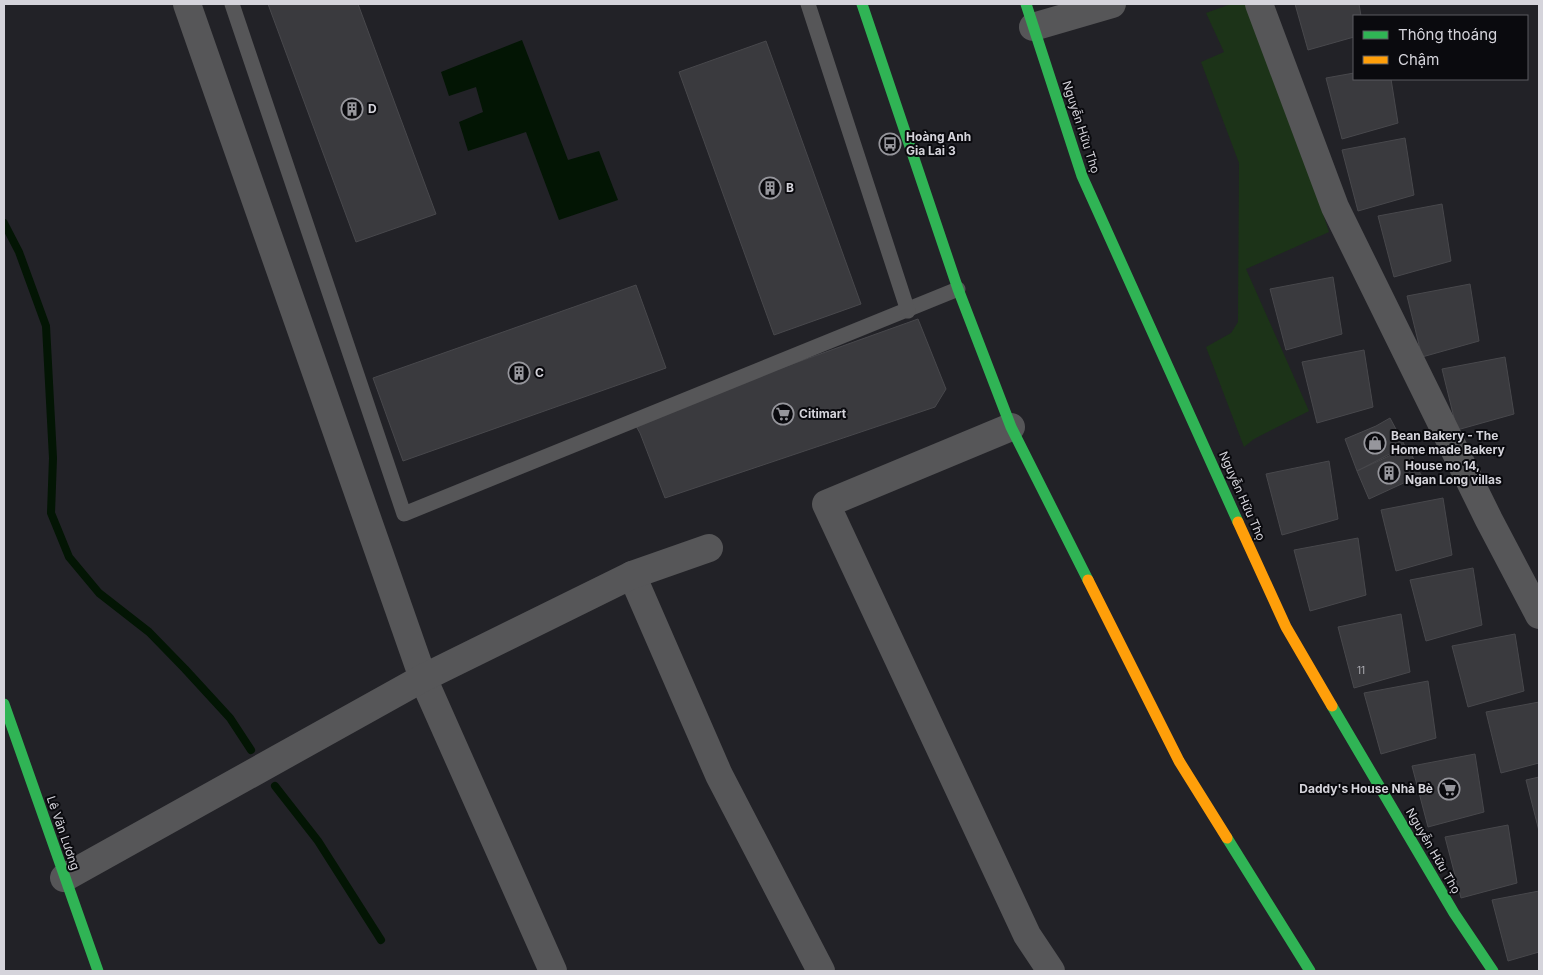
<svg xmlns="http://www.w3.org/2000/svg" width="1543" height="975" font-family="Inter,sans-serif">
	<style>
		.green { fill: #1c3318 }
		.water { fill: #031504 }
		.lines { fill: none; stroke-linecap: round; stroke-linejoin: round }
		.stream { stroke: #031504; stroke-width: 8 }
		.building { fill: #3a3a3e; stroke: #48484c }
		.lane { stroke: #565658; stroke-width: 15 }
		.street { stroke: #565658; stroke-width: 28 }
		.fast { stroke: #30b455; stroke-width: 11 }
		.slow { stroke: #ff9f0a; stroke-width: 11 }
		.labels { text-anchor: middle; stroke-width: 4; stroke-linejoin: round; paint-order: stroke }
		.number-label { font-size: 10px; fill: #aeaeb4 }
		.poi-label { font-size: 12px; font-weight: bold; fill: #d5d4db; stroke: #0a0a0e; text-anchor: start }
		.street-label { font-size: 12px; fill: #d5d4db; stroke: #0a0a0e }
	</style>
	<rect width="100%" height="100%" fill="#222227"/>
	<!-- green -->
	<path class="green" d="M1231,4H1254L1329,232L1246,269L1309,411L1254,439L1244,447L1206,347L1231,333L1238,322L1239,163L1201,62L1224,52L1206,13Z"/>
	<!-- water -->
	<path class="water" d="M522,40L568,160L599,151L618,200L559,220L526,132L468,151L459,122L483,112L476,87L449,96L441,72Z"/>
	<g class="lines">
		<!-- stream -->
		<g class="stream">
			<path d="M4,223L19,252L46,326L53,458L51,513L69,557L99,593L149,632L185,669L230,718L251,750"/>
			<path d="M275,786L318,841L381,940"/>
		</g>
	</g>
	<!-- building -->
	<g class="building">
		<path d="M268,4H358L436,214L356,242Z"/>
		<path d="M1295,4H1359L1361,16H1354V37L1308,50Z"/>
		<path d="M766,41L861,304L774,335L679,72Z"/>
		<path d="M1354,73V79H1391L1398,123L1342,139L1326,78Z"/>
		<path d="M1405,138L1414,195L1358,211L1342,150Z"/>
		<path d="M1442,204L1451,261L1394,277L1378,216Z"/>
		<path d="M1333,277L1342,334L1286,350L1270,289Z"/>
		<path d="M1470,284L1479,341L1422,357L1407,296Z"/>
		<path d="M636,285L666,368L403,461L373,378Z"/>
		<path d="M918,319L946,389L935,407L665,498L640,433L633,421Z"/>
		<path d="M1364,350L1373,407L1317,423L1302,362Z"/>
		<path d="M1505,357L1514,414L1457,430L1442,369Z"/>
		<path d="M1390,418L1405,446L1357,471L1345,439L1376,426Z"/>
		<path d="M1408,447L1421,475L1369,499L1357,471Z"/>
		<path d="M1329,461L1338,519L1282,535L1266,474Z"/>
		<path d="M1443,498L1452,555L1396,571L1381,510Z"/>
		<path d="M1358,538L1366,595L1310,611L1294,550Z"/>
		<path d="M1473,568L1482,625L1426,641L1410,580Z"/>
		<path d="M1401,614L1410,672L1354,688L1338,627Z"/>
		<path d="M1515,634L1524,691L1468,707L1452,646Z"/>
		<path d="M1428,681L1436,738L1381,754L1364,693Z"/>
		<path d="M1539,702V763L1501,773L1486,712Z"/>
		<path d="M1475,754L1484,812L1428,827L1412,766Z"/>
		<path d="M1539,777V831L1526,780Z"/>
		<path d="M1508,825L1517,883L1461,898L1445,837Z"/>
		<path d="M1539,891V952L1508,961L1492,900Z"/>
	</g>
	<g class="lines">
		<!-- lane -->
		<g class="lane">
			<path d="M232,4L404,514L958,289"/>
			<path d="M808,4L908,311"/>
		</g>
		<!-- street -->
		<g class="street">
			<path d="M187,4L423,678L553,971"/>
			<path d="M1259,4L1335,207L1489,520L1539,615"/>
			<path d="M1033,27L1112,4"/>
			<path d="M1011,427L826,504L1027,935L1051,971"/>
			<path d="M632,575L719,775L821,971"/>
			<path d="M64,878L423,678L632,575L709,548"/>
		</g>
		<!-- fast -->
		<g class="fast">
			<path d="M862,4L958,289L1011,427L1088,580"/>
			<path d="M1026,4L1082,176L1238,522"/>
			<path d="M4,704L98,971"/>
			<path d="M1332,706L1454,913L1493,971"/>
			<path d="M1227,838L1310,971"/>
		</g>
		<!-- slow -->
		<g class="slow">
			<path d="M1238,522L1286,627L1332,706"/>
			<path d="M1088,580L1179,761L1227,838"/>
		</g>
	</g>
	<!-- icons -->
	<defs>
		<g id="building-ring" transform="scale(1.125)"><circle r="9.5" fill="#0a0a0e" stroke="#96969c" stroke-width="1.5"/><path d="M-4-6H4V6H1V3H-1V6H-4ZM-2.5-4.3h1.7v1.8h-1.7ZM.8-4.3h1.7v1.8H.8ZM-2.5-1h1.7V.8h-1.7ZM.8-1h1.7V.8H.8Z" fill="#96969c"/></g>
		<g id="bus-ring" transform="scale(1.125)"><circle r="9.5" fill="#0a0a0e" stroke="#96969c" stroke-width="1.5"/><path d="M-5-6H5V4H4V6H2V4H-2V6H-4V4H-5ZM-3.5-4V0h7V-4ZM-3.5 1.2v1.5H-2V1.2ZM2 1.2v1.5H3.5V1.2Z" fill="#96969c"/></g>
		<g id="supermarket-ring" transform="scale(1.125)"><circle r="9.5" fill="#0a0a0e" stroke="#96969c" stroke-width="1.5"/><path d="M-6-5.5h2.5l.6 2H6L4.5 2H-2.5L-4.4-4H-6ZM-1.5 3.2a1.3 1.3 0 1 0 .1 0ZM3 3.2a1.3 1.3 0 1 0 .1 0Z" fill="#96969c"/></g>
		<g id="shop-ring" transform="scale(1.125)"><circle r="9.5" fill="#0a0a0e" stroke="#96969c" stroke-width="1.5"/><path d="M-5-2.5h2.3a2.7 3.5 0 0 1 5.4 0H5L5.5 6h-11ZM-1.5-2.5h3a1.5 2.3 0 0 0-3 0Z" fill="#96969c"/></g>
	</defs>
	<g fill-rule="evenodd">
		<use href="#building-ring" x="352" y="109"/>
		<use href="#bus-ring" x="890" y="144"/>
		<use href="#building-ring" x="770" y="188"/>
		<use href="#building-ring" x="519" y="373"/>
		<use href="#supermarket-ring" x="783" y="414"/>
		<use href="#shop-ring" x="1375" y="443"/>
		<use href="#building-ring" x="1389" y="473"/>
		<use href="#supermarket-ring" x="1449" y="789"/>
	</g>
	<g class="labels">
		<!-- number labels -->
		<g class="number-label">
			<text x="1361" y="674">11</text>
		</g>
		<!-- poi labels -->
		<g class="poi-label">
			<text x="368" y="113">D</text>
			<text x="906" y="141">Hoàng Anh<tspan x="906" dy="14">Gia Lai 3</tspan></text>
			<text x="786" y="192">B</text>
			<text x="535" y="377">C</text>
			<text x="799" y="418">Citimart</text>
			<text x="1391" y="440">Bean Bakery - The<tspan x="1391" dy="14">Home made Bakery</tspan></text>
			<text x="1405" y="470">House no 14,<tspan x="1405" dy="14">Ngan Long villas</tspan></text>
			<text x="1433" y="793" text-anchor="end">Daddy's House Nhà Bè</text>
		</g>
		<!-- street labels -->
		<g class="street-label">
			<text transform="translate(1081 127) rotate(72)" y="4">Nguyễn Hữu Thọ</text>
			<text transform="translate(1242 496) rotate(66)" y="4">Nguyễn Hữu Thọ</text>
			<text transform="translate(63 833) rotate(71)" y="4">Lê Văn Lương</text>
			<text transform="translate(1433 851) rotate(60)" y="4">Nguyễn Hữu Thọ</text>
		</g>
	</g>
	<!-- border -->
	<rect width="1543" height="975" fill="none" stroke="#d5d4db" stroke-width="10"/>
	<!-- legend -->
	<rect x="1353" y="15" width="175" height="65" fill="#0a0a0e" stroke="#5b5b60"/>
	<rect x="1363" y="31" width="25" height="8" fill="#30b455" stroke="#5b5b60"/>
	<text x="1398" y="40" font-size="15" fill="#d5d4db">Thông thoáng</text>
	<rect x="1363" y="56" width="25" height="8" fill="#ff9f0a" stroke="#5b5b60"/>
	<text x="1398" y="65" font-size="15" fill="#d5d4db">Chậm</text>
</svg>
